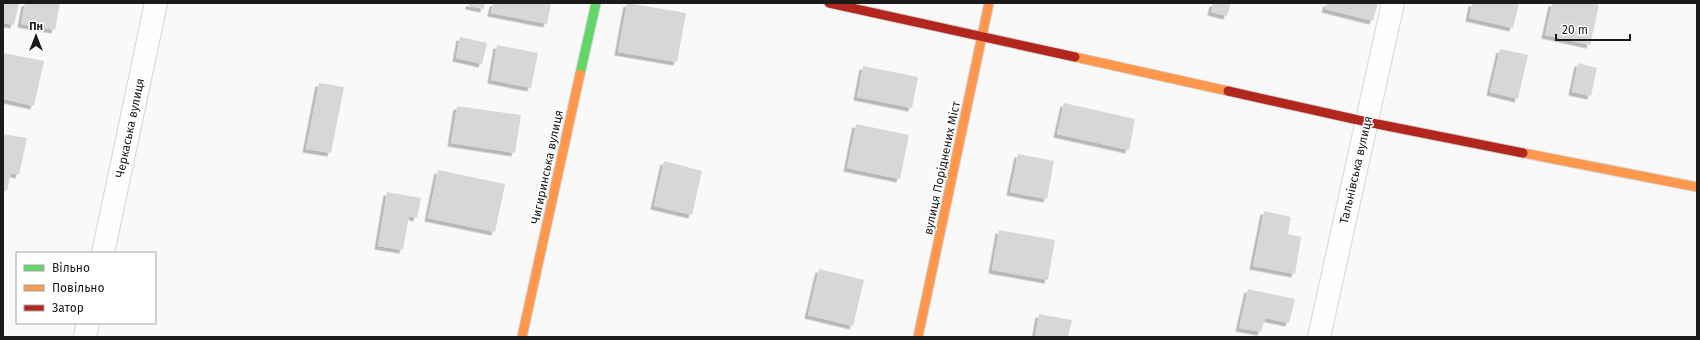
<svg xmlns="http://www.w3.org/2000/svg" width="1700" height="340" font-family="'Fira Sans',sans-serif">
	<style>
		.building { fill: #d7d7d7; filter: url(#shadow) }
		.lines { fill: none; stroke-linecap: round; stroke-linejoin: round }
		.street-casing { stroke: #d4d4d4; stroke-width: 24 }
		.fast-casing { stroke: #d4d4d4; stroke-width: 11 }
		.slow-casing { stroke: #d4d4d4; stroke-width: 11 }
		.jam-casing { stroke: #d4d4d4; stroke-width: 11 }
		.street { stroke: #fefefe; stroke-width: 22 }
		.fast { stroke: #63d668; stroke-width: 9 }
		.slow { stroke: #ff974d; stroke-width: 9 }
		.jam { stroke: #b3261e; stroke-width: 9 }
		.labels { text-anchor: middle; stroke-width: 3; stroke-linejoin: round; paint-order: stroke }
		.street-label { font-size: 12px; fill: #1b1b1c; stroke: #fff }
	</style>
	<defs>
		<filter id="shadow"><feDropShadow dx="-3.5" dy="3.5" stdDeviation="0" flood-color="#0004"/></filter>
	</defs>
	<rect width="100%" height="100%" fill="#f9f9f9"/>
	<!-- building -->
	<g class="building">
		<path d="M3,3H19L14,25L3,23Z"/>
		<path d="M25,3H60L55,30L21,24Z"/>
		<path d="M469,3H485L484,9L469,6Z"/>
		<path d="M493,3H551L547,24L491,13Z"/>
		<path d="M627,3L686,13L677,62L618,52Z"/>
		<path d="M1213,3H1231L1227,16L1211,12Z"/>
		<path d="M1327,3H1378L1373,21L1325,9Z"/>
		<path d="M1472,3H1519L1513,28L1469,18Z"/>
		<path d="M1552,3H1590L1599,5L1590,45L1545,35Z"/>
		<path d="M460,37L487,43L482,64L456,58Z"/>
		<path d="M497,45L538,53L531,88L491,80Z"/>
		<path d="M1500,49L1528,55L1518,99L1490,92Z"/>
		<path d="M3,53L44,61L34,106L3,99Z"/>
		<path d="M1578,63L1597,68L1591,96L1572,92Z"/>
		<path d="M863,66L918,77L912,108L857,97Z"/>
		<path d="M319,83L344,87L331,153L306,149Z"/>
		<path d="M1064,103L1135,119L1129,150L1057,134Z"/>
		<path d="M457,106L521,115L515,153L451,143Z"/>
		<path d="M856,124L909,135L900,179L847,168Z"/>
		<path d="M3,134L27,138L19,175L11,173L7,191L3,190Z"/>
		<path d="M1018,154L1054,161L1047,199L1010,192Z"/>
		<path d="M664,161L702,171L692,215L654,206Z"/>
		<path d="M438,170L505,184L495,232L428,218Z"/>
		<path d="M387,192L421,198L417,218L409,216L403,250L378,246Z"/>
		<path d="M1264,211L1291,217L1288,234L1301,237L1295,274L1253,266Z"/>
		<path d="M999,230L1055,240L1048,280L992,270Z"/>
		<path d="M819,269L864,280L853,326L808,315Z"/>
		<path d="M1248,289L1295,299L1289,323L1265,318L1261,332L1239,328Z"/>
		<path d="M1039,314L1072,320L1068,337H1035Z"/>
	</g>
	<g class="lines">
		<!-- street casing -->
		<g class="street-casing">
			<g id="street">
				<path d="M103,253L156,3"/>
				<path d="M85,337L88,323"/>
				<path d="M1319,337L1393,3"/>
			</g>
		</g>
		<!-- fast casing -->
		<g class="fast-casing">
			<path id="fast" d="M580,74L596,3"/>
		</g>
		<!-- slow casing -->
		<g class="slow-casing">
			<g id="slow">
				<path d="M1075,57L1228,91"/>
				<path d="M1523,153L1697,187"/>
				<path d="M522,337L580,74"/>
				<path d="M918,337L989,3"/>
			</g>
		</g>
		<!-- jam casing -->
		<g class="jam-casing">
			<g id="jam">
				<path d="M829,3L1075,57"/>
				<path d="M1228,91L1367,122L1523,153"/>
			</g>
		</g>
		<!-- street -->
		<use href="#street" class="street"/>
		<!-- fast -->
		<use href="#fast" class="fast"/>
		<!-- slow -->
		<use href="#slow" class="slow"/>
		<!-- jam -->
		<use href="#jam" class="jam"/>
	</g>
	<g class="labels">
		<!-- street labels -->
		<g class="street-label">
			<text transform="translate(130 128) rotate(-78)" y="4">Черкаська вулиця</text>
			<text transform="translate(547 167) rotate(-78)" y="4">Чигиринська вулиця</text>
			<text transform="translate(942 168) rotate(-78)" y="4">вулиця Поріднених Міст</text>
			<text transform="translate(1356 170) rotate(-77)" y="4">Тальнівська вулиця</text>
		</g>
	</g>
	<!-- border -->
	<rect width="1700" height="340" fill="none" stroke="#1b1b1c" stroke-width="8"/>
	<!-- legend -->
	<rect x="16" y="252" width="140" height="72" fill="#ffffff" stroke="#a4a4a4"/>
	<rect x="24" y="265" width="20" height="6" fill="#63d668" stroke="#a4a4a4"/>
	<text x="52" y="272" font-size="12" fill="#1b1b1c">Вільно</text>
	<rect x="24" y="285" width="20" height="6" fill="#ff974d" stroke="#a4a4a4"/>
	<text x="52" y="292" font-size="12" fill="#1b1b1c">Повільно</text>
	<rect x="24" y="305" width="20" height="6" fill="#b3261e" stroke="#a4a4a4"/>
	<text x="52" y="312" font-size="12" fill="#1b1b1c">Затор</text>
	<!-- north arrow -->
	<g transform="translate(36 36)" stroke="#ffffff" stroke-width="3" paint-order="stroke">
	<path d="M0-3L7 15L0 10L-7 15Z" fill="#1b1b1c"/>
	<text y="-6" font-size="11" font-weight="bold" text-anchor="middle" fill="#1b1b1c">Пн</text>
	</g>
	<!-- scale -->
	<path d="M1556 34v6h74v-6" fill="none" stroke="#1b1b1c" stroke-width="2"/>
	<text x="1562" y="34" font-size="12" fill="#1b1b1c" stroke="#ffffff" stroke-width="3" paint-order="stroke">20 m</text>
</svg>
